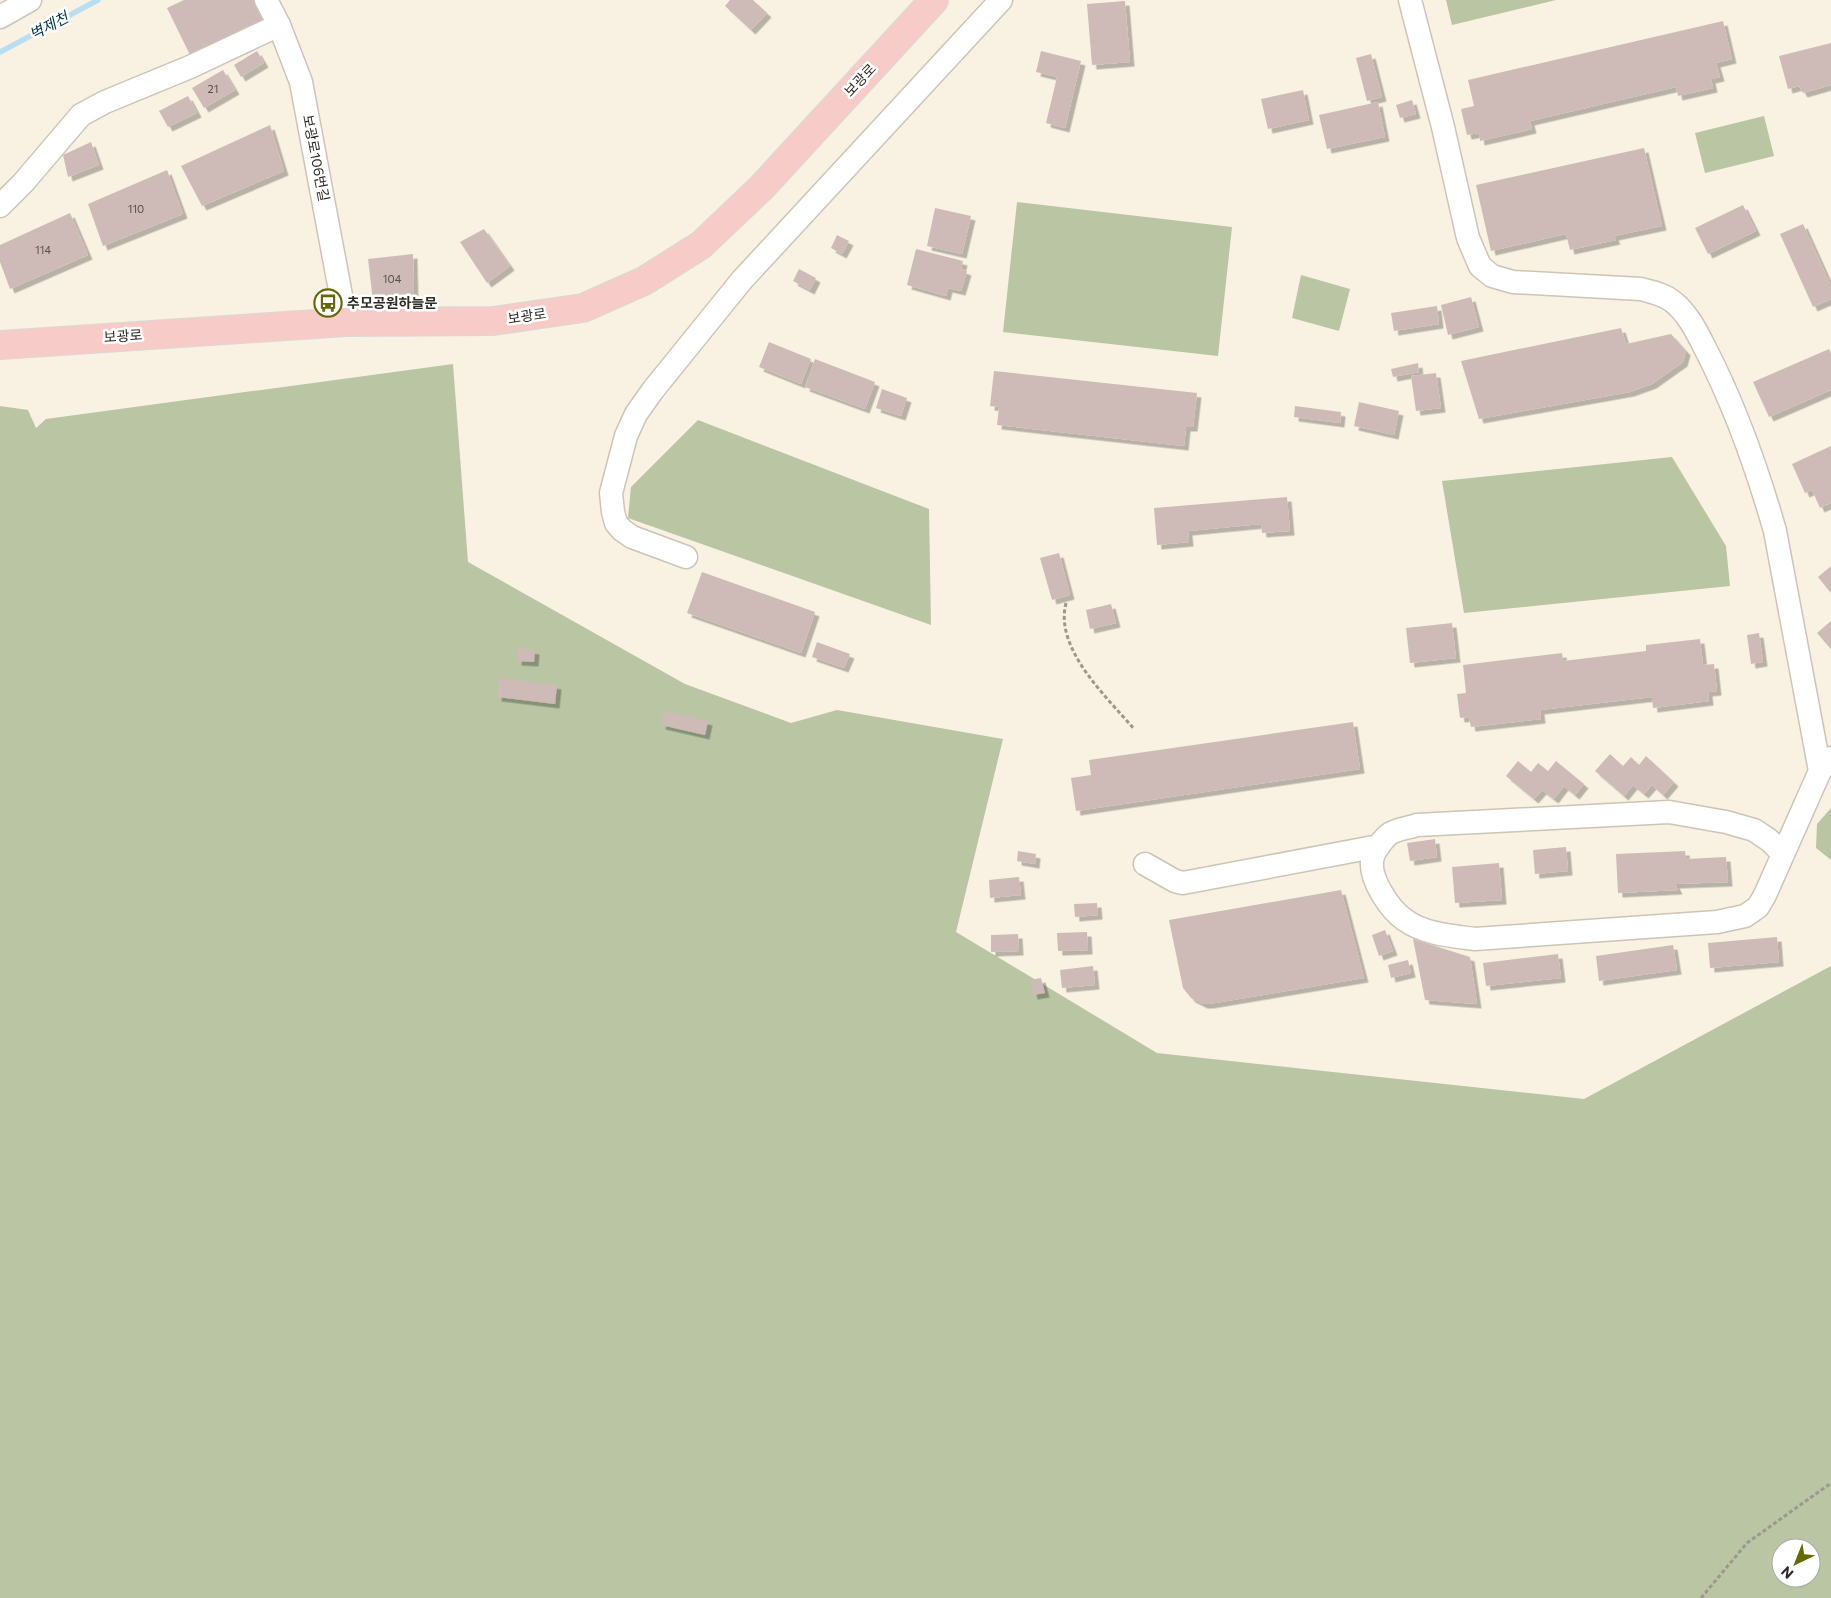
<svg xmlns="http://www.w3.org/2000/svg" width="1831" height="1598" font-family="Commissioner,'Noto Sans KR',sans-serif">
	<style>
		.green { fill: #b9c5a3; fill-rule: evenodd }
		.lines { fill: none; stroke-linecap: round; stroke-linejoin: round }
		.stream { stroke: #b9def4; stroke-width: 5.5 }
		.building { fill: #cebbb8; filter: url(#shadow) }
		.minor-casing { stroke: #ccc4b6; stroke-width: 25 }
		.major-casing { stroke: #d9d9d8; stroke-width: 30 }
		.path { stroke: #9d988d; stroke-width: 3; stroke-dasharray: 4 2.5; stroke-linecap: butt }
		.minor { stroke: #fff; stroke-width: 22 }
		.major { stroke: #f7cbc7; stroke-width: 28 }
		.labels { text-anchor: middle; stroke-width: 5; stroke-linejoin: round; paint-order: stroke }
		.number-label { font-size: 11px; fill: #564f4a }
		.street-label { font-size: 14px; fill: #2e2b25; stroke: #fff }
		.poi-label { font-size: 14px; font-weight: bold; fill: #2e2b25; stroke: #fff; text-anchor: start }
		.water-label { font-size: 15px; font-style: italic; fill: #01364c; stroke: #fff }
	</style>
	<defs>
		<filter id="shadow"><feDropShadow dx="4.5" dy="4.5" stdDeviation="0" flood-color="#0004"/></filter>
	</defs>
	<rect width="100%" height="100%" fill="#f9f2e2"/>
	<!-- green -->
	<g class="green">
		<path d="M1446,0H1556L1452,25Z"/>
		<path d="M1764,116L1774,156L1705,173L1695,133Z"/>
		<path d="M1017,202L1232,227L1218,356L1003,332Z"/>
		<path d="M1301,275L1350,289L1339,331L1292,318Z"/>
		<path d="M453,364L468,562L685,684L791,723L837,710L1003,739L956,932L1157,1053L1584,1099L1831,966V1598H0V406L28,410L36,428L46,419ZM1781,1548H1811V1578H1781Z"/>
		<path d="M698,420L929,509L931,625L628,518L631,487Z"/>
		<path d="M1672,457L1726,546L1730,586L1464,613L1442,481Z"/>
		<path d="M1831,808V860L1816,848L1817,824Z"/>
	</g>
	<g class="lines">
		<!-- stream -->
		<path class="stream" d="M0,52L98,0"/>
	</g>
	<!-- building -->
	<g class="building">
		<path d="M184,0H257L266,19L190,55L167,8Z"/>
		<path d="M730,0H753L767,13L751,30L725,6Z"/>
		<path d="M1125,1L1130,62L1092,65L1087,4Z"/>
		<path d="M1723,21L1732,59L1716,63L1720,77L1711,79L1713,88L1678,96L1676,87L1530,121L1532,129L1480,141L1479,133L1467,135L1461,109L1474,106L1468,80Z"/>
		<path d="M1831,43V85L1803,93L1799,86L1788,89L1779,56Z"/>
		<path d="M257,51L264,63L241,77L234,65Z"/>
		<path d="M1041,51L1081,61L1065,128L1046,123L1057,77L1036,72Z"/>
		<path d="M1371,54L1382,97L1367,101L1356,58Z"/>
		<path d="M223,70L235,90L204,108L192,88Z"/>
		<path d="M1303,90L1309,120L1268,129L1261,99Z"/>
		<path d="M188,96L197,113L168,127L159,111Z"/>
		<path d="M1412,100L1416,114L1400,118L1396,105Z"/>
		<path d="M1378,102L1385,137L1327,149L1319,115Z"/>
		<path d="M270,125L284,171L202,206L181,166Z"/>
		<path d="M91,142L99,165L68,177L63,155Z"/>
		<path d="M1644,148L1662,226L1614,236L1616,240L1570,250L1566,234L1491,251L1476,185Z"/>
		<path d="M167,170L183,214L103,246L88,204Z"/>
		<path d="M1743,205L1756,231L1708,254L1695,228Z"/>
		<path d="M935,208L971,216L962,254L927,246Z"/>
		<path d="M70,213L88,255L10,289L0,262V245Z"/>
		<path d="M1803,224L1831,286V299L1813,307L1780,234Z"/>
		<path d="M484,229L510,266L487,283L460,242Z"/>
		<path d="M837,235L849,241L842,254L831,248Z"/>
		<path d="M916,249L963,261L961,269L967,271L961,291L948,288L946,296L907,285Z"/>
		<path d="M413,254L414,298L373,301L368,259Z"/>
		<path d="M799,269L816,278L810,290L793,281Z"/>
		<path d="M1471,297L1479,327L1448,335L1441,305Z"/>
		<path d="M1437,306L1439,324L1394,331L1391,313Z"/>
		<path d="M1621,328L1626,344L1671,334L1686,351L1683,362L1652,384L1630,392L1479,419L1461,361Z"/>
		<path d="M769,342L811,359L801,384L759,367Z"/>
		<path d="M1829,349L1831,353V390L1769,417L1753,382Z"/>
		<path d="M815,359L875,382L865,409L805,387Z"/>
		<path d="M1418,363L1419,372L1393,377L1391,369Z"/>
		<path d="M994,371L1197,393L1193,427H1186L1184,446L997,425L999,407L990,406Z"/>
		<path d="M1436,373L1441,408L1416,411L1411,376Z"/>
		<path d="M882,389L907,398L901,416L876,408Z"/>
		<path d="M1359,402L1399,411L1394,435L1354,426Z"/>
		<path d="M1295,406L1341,412L1340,423L1294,417Z"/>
		<path d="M1831,446V503L1820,508L1812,490L1805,493L1792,464Z"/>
		<path d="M1287,497L1290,531L1262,533L1261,524L1188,531L1189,542L1157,545L1154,508Z"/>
		<path d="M1059,553L1070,595L1052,600L1040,558Z"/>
		<path d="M1831,566V591L1830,592L1818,577Z"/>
		<path d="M702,572L815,612L801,653L687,613Z"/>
		<path d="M1111,604L1116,623L1090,629L1086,610Z"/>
		<path d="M1831,621V649L1817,633Z"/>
		<path d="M1452,623L1456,658L1410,663L1406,628Z"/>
		<path d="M1759,633L1763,662L1751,664L1747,635Z"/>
		<path d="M1700,639L1703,665L1714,664L1717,691L1708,692L1709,701L1653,708L1652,697L1540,710L1541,719L1471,727L1469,717L1460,718L1457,694L1466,693L1463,665L1562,653L1563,661L1646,651V645Z"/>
		<path d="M817,642L850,654L844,668L812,657Z"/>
		<path d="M518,648L535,650L534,662L517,661Z"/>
		<path d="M499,678L557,685L555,704L497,697Z"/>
		<path d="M664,711L708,721L705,735L661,725Z"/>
		<path d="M1353,722L1360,769L1076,811L1071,778L1091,775L1089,760Z"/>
		<path d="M1610,754L1623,766L1631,757L1639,765L1646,756L1674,782L1663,795L1652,785L1644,794L1633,785L1624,796L1595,771Z"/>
		<path d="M1518,761L1531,772L1538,763L1548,771L1556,761L1584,784L1575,795L1564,786L1554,799L1542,790L1534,799L1506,776Z"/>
		<path d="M1435,839L1437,857L1410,861L1407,843Z"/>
		<path d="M1566,847L1568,871L1535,874L1533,850Z"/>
		<path d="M1018,851L1036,854L1035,864L1017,861Z"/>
		<path d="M1685,851L1686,859L1726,857L1728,882L1675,884L1678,890L1618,893L1616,854Z"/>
		<path d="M1499,863L1502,900L1455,903L1452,867Z"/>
		<path d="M1019,877L1021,895L990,898L989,880Z"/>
		<path d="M1341,890L1364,978L1209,1004H1203L1191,998L1183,988L1169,920Z"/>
		<path d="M1097,903L1098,915L1075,917L1074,904Z"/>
		<path d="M1385,930L1393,951L1379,956L1372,935Z"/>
		<path d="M1087,932L1088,950L1058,951L1057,933Z"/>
		<path d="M1018,934L1019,951L991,952V935Z"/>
		<path d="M1777,937L1779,962L1710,968L1708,943Z"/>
		<path d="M1413,939L1470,957L1477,1004L1425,1000Z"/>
		<path d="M1673,945L1677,970L1599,981L1596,956Z"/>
		<path d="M1558,954L1561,978L1486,986L1483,963Z"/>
		<path d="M1408,960L1411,973L1391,978L1388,965Z"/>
		<path d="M1093,966L1095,985L1062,988L1060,970Z"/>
		<path d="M1041,978L1045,993L1033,995L1030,980Z"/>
	</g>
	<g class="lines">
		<!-- minor casing -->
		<g class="minor-casing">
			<g id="minor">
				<path d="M266,0L279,25L301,82L346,322"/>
				<path d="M1410,0L1443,127L1468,238L1480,266L1492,276L1513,282L1641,289C1652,292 1663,294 1672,301C1687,312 1697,332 1705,348C1735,406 1757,468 1775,531L1820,771"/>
				<path d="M0,17L30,0"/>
				<path d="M0,206L23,183L81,115L105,102L190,67L279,25"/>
				<path d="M686,557L632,537L622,530L616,523L613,512L611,493L626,436L636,414L653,390L742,280L1001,0"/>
				<path d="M1783,854L1769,840L1754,830L1726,822L1669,812L1417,825C1409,828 1395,829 1388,835C1382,841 1373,852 1372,861C1370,880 1390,910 1405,920C1424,934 1452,936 1475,939L1717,922L1745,916L1758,907L1765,895L1820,771L1831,758"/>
				<path d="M1145,864L1175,881L1183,883L1379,846"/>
			</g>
		</g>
		<!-- major casing -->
		<g class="major-casing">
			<path id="major" d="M0,345L346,322L493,321L583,308L644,281L701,245L762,187L934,0"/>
		</g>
		<!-- path -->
		<g class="path">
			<path d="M1066,603C1054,649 1107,697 1134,729"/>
			<path d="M1701,1598L1747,1543L1831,1483"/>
		</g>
		<!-- minor -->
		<use href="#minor" class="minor"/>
		<!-- major -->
		<use href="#major" class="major"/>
	</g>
	<!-- icons -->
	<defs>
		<g id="bus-ring" transform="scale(1.4375)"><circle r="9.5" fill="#fff" stroke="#656806" stroke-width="1.5"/><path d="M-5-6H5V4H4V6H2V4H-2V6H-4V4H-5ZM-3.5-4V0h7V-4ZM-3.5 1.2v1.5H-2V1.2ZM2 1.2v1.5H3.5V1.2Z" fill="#656806"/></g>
	</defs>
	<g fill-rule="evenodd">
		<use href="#bus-ring" x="328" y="303"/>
	</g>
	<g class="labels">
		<!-- number labels -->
		<g class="number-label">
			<text x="213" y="93">21</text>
			<text x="136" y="213">110</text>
			<text x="43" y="254">114</text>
			<text x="392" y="283">104</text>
		</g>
		<!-- street labels -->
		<g class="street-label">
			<text transform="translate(860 80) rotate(-47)" y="5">보광로</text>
			<text transform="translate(316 158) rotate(79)" y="5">보광로106번길</text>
			<text transform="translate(527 316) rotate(-8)" y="5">보광로</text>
			<text transform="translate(123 336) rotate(-4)" y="5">보광로</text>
		</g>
		<!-- poi labels -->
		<g class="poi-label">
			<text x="347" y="308">추모공원하늘문</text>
		</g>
		<!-- water labels -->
		<g class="water-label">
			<text transform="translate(49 26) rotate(-28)" y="5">벽제천</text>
		</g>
	</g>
	<!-- north arrow -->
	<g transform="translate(1796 1563) rotate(223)"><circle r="24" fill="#ffffff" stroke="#abaaa8"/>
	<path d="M0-4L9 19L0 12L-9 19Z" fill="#656806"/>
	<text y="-8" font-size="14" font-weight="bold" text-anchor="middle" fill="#2e2b25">N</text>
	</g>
</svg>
